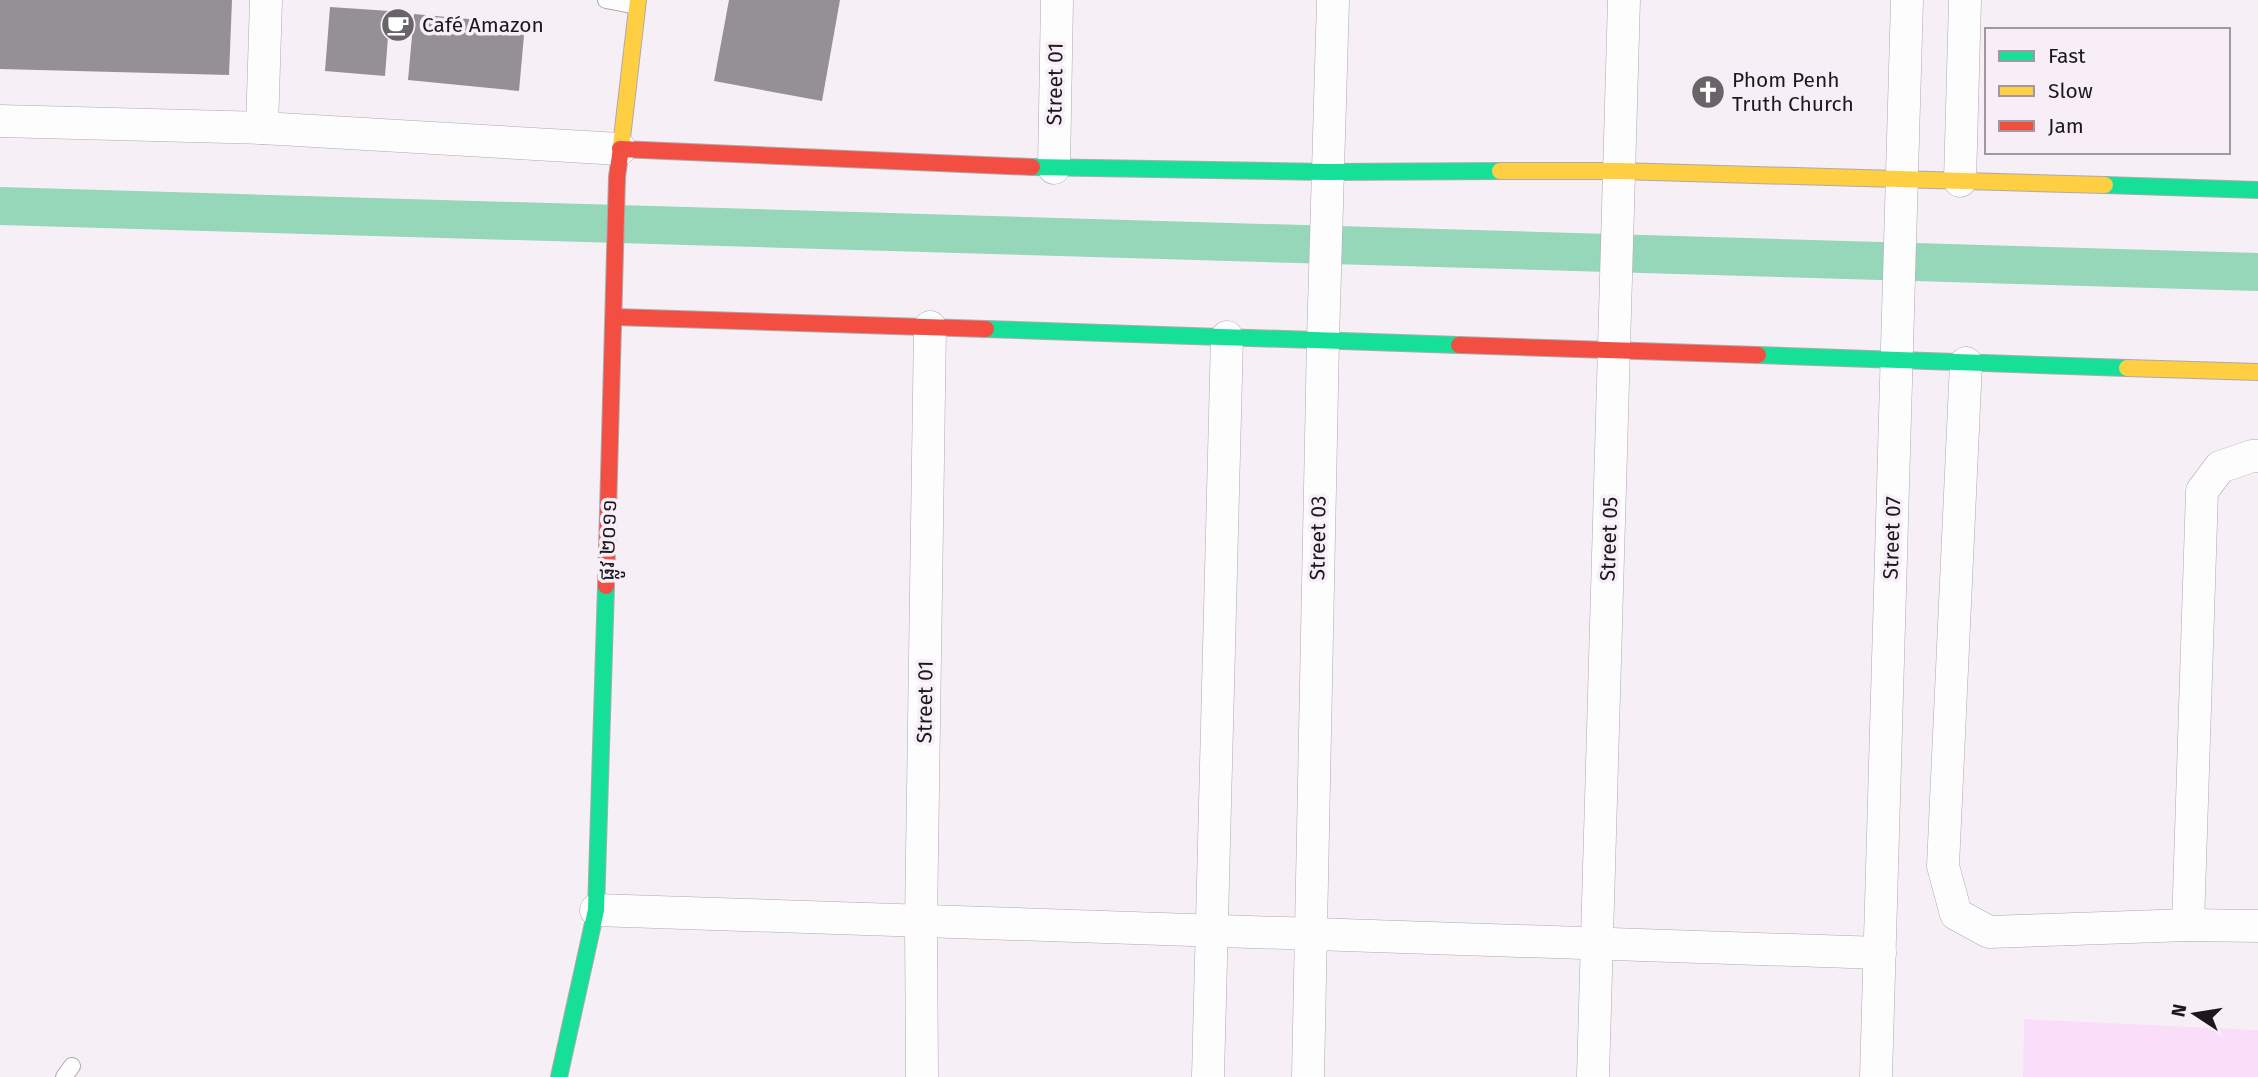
<svg xmlns="http://www.w3.org/2000/svg" width="2258" height="1077" font-family="'Fira Sans','Noto Sans Khmer',sans-serif">
	<style>
		.green { fill: #fadef9 }
		.lines { fill: none; stroke-linecap: round; stroke-linejoin: round }
		.canal { stroke: #96d6b9; stroke-width: 38 }
		.building { fill: #959095 }
		.lane-casing { stroke: #ada9ad; stroke-width: 18 }
		.street-casing { stroke: #ada9ad; stroke-width: 33 }
		.fast-casing { stroke: #ada9ad; stroke-width: 18 }
		.slow-casing { stroke: #ada9ad; stroke-width: 18 }
		.jam-casing { stroke: #ada9ad; stroke-width: 18 }
		.lane { stroke: #fefdfe; stroke-width: 16 }
		.street { stroke: #fefdfe; stroke-width: 32 }
		.fast { stroke: #16e098; stroke-width: 16 }
		.slow { stroke: #ffcf43; stroke-width: 16 }
		.jam { stroke: #f24e42; stroke-width: 16 }
		.labels { text-anchor: middle; stroke-width: 7; stroke-linejoin: round; paint-order: stroke }
		.poi-label { font-size: 21px; fill: #1c191c; stroke: #f8eef8; text-anchor: start }
		.street-label { font-size: 21px; fill: #1c191c; stroke: #f8eef8 }
	</style>
	<rect width="100%" height="100%" fill="#f6f0f6"/>
	<!-- green -->
	<path class="green" d="M2024,1019L2258,1030V1077H2023Z"/>
	<g class="lines">
		<!-- canal -->
		<path class="canal" d="M0,206L2258,272"/>
	</g>
	<!-- building -->
	<g class="building">
		<path d="M0,0H232L229,75L0,69Z"/>
		<path d="M729,0H840L822,101L714,81Z"/>
		<path d="M330,7L390,11L385,76L325,71Z"/>
		<path d="M414,14L525,24L519,91L408,80Z"/>
	</g>
	<g class="lines">
		<!-- lane casing -->
		<g class="lane-casing">
			<g id="lane">
				<path d="M606,0L637,6"/>
				<path d="M64,1077L72,1066"/>
			</g>
		</g>
		<!-- street casing -->
		<g class="street-casing">
			<g id="street">
				<path d="M0,121L262,128L620,149"/>
				<path d="M262,128L266,0"/>
				<path d="M1054,168L1057,0"/>
				<path d="M1960,181L1965,0"/>
				<path d="M1966,363L1943,866L1956,914L1989,932L2188,925L2258,926"/>
				<path d="M596,910L1880,953"/>
				<path d="M2188,925L2202,491L2220,467L2252,456H2258"/>
				<path d="M922,1077L921,922L930,327"/>
				<path d="M1208,1077L1227,337"/>
				<path d="M1308,1077L1323,340L1333,0"/>
				<path d="M1593,1077L1624,0"/>
				<path d="M1876,1077L1907,0"/>
			</g>
		</g>
		<!-- fast casing -->
		<g class="fast-casing">
			<g id="fast">
				<path d="M1032,167L1327,172L1500,171"/>
				<path d="M2105,185L2258,190"/>
				<path d="M986,329L1459,345"/>
				<path d="M1758,355L2127,368"/>
				<path d="M559,1077L596,910L606,586"/>
			</g>
		</g>
		<!-- slow casing -->
		<g class="slow-casing">
			<g id="slow">
				<path d="M620,155L638,0"/>
				<path d="M1500,171H1619L2105,185"/>
				<path d="M2127,368L2258,372"/>
			</g>
		</g>
		<!-- jam casing -->
		<g class="jam-casing">
			<g id="jam">
				<path d="M620,149L1032,167"/>
				<path d="M615,317L986,329"/>
				<path d="M1459,345L1758,355"/>
				<path d="M606,586L617,177L620,155"/>
			</g>
		</g>
		<!-- lane -->
		<use href="#lane" class="lane"/>
		<!-- street -->
		<use href="#street" class="street"/>
		<!-- fast -->
		<use href="#fast" class="fast"/>
		<!-- slow -->
		<use href="#slow" class="slow"/>
		<!-- jam -->
		<use href="#jam" class="jam"/>
	</g>
	<!-- icons -->
	<defs>
		<g id="cafe-disc" transform="scale(1.75)"><circle r="9.5" fill="#686468" stroke="#f8eef8"/><path d="M-5.5-4.5H6V0H3Q3 3.5 0 3.5H-2.5Q-5.5 3.5-5.5 0ZM3-3.2v2h1.7v-2ZM-6 4.5H4V6H-6Z" fill="#fff"/></g>
		<g id="church-disc" transform="scale(1.75)"><circle r="9.5" fill="#686468" stroke="#f8eef8"/><path d="M-1.2-6h2.4v3.5h3.3v2.4h-3.3V6h-2.4V-.1h-3.3v-2.4h3.3Z" fill="#fff"/></g>
	</defs>
	<g fill-rule="evenodd">
		<use href="#cafe-disc" x="398" y="25"/>
		<use href="#church-disc" x="1708" y="92"/>
	</g>
	<g class="labels">
		<!-- poi labels -->
		<g class="poi-label">
			<text x="422" y="32">Café Amazon</text>
			<text x="1732" y="87">Phom Penh<tspan x="1732" dy="24">Truth Church</tspan></text>
		</g>
		<!-- street labels -->
		<g class="street-label">
			<text transform="translate(1055 84) rotate(-89)" y="7">Street 01</text>
			<text transform="translate(1318 538) rotate(-89)" y="7">Street 03</text>
			<text transform="translate(1892 538) rotate(-88)" y="7">Street 07</text>
			<text transform="translate(1609 539) rotate(-88)" y="7">Street 05</text>
			<text transform="translate(608 540) rotate(-88)" y="7">ផ្លូវ ២០១១</text>
			<text transform="translate(925 702) rotate(-89)" y="7">Street 01</text>
		</g>
	</g>
	<!-- legend -->
	<rect x="1985" y="28" width="245" height="126" fill="#f8eef8" stroke="#a099a0" stroke-width="2"/>
	<rect x="1999" y="51" width="35" height="10" fill="#16e098" stroke="#a099a0" stroke-width="2"/>
	<text x="2048" y="63" font-size="21" fill="#1c191c">Fast</text>
	<rect x="1999" y="86" width="35" height="10" fill="#ffcf43" stroke="#a099a0" stroke-width="2"/>
	<text x="2048" y="98" font-size="21" fill="#1c191c">Slow</text>
	<rect x="1999" y="121" width="35" height="10" fill="#f24e42" stroke="#a099a0" stroke-width="2"/>
	<text x="2048" y="133" font-size="21" fill="#1c191c">Jam</text>
	<!-- north arrow -->
	<g transform="translate(2195 1014) rotate(282)" stroke="#f8eef8" stroke-width="5" paint-order="stroke">
	<path d="M0-5L12 26L0 18L-12 26Z" fill="#1c191c"/>
	<text y="-10" font-size="19" font-weight="bold" text-anchor="middle" fill="#1c191c">N</text>
	</g>
</svg>
